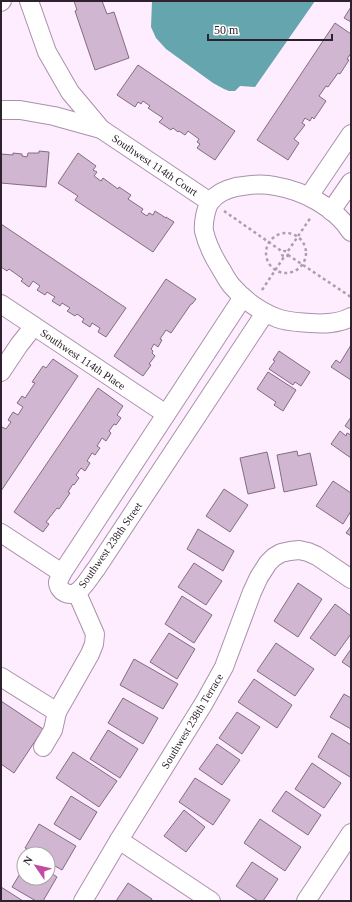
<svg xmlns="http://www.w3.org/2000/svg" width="352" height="902" font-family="Georgia,serif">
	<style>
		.water { fill: #65a5ae }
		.building { fill: #d1b6d1; stroke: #846b84 }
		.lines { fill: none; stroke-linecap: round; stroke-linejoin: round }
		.minor-casing { stroke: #aa90ab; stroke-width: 20 }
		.path { stroke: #ad9ead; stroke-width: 2.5; stroke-dasharray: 3 3; stroke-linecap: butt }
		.minor { stroke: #fff; stroke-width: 18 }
		.labels { text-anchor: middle; stroke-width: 3; stroke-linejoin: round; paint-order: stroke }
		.street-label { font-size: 11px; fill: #2d222d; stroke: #fff }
	</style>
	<rect width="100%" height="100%" fill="#feedfe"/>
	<!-- water -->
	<path class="water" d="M152,1H315L255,87L240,86L235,91H229L224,89L213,83L166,49L156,38L151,27Z"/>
	<!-- building -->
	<g class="building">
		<path d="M74,1H102L107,14L114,12L129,58L95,70L75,11L77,10Z"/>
		<path d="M351,7V22L344,18Z"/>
		<path d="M335,23L351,34V53L347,59L349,60L340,74L338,73L328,87L326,86L319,96L326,101L314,119L312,117L310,121L305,118L302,123L305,125L294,139L299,143L288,160L257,140Z"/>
		<path d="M138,65L235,131L215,160L197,148L200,144L197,142L199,139L188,131L185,135L179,131L178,132L173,128L171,130L159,122L163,118L148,108L150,106L143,101L141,104L138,102L135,107L117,95Z"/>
		<path d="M39,151L49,152L46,187L1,183V154L13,155V153L22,154V156L27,157L28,153H39Z"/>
		<path d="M78,153L96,166L93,170L97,172L94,176L101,181L103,178L118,189L119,187L131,195L128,199L143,209L141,212L147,216L149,213L153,215L155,211L166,218V217L174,222L153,252L75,200L78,196L58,183Z"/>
		<path d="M1,224L126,308L106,337L98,332L100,328L92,323L90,327L82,322L84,319L77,314L75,316L67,311L70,308L62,303L60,306L52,301L55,297L47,292L45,295L37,290L40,286L33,281L29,287L21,281L23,279L9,269L7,271L1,267Z"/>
		<path d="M166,279L196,299L192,304H191L171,333L166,330L160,339L162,340L158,347L154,344L151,349L153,351L152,353L155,356L149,364L151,365L143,376L114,356Z"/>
		<path d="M351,345V380L331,367L336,360L340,363Z"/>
		<path d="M279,351L310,372L301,386L295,382L293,385L269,369L275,361L273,360Z"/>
		<path d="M53,359L78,376L1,491V428L2,427L6,429L11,422L8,420L13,412L18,415L23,407L17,403L22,396L25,398L35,383L32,382L43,366L46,368Z"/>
		<path d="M268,372L296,390L283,411L274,405L276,402L257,389Z"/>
		<path d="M98,388L123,406L117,415L121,418L116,425L114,424L109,431L111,433L106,441L102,438L97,446L100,448L95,455L92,453L87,461L90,463L85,471L81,468L76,475L79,478L74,485L73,484L68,492L70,493L59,509L57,508L46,522L49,524L43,532L14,512Z"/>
		<path d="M351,417V430L345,426Z"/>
		<path d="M340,431L346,436L347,433L351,435V458L331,444Z"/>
		<path d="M297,451L298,456L310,453L317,485L284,492L277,455Z"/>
		<path d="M267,452L275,488L248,494L240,458Z"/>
		<path d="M333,481L351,493V511L343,524L316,506Z"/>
		<path d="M224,489L248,505L230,532L206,516Z"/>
		<path d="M351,526V536L346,533Z"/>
		<path d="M198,529L234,551L223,571L187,549Z"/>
		<path d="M194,563L222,581L206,605L178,587Z"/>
		<path d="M298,583L322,599L298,637L274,621Z"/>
		<path d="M182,596L212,615L194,643L165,624Z"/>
		<path d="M335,604L351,616V634L335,656L310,638Z"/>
		<path d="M169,633L195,649L177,679L150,662Z"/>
		<path d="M276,643L314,669L295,696L257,671Z"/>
		<path d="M351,649V668L342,662Z"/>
		<path d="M134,659L178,684L163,709L120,685Z"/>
		<path d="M254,679L292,705L277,728L238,702Z"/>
		<path d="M344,694L351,698V729L330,717Z"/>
		<path d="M123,698L158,718L143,744L108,723Z"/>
		<path d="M1,701L43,729L14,773L1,764Z"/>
		<path d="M237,712L260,727L242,754L219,738Z"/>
		<path d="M108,730L138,749L120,778L90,759Z"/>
		<path d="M332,733L351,745V776L350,777L318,757Z"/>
		<path d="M217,744L240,760L222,785L199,769Z"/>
		<path d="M73,752L117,781L99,807L56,778Z"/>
		<path d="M312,763L341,783L324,808L295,789Z"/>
		<path d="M195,778L230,800L213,825L179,802Z"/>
		<path d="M286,791L321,815L308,835L272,811Z"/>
		<path d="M71,796L97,812L80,840L54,824Z"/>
		<path d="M184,810L205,827L186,852L164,836Z"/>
		<path d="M260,819L301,847L285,871L244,843Z"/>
		<path d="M39,824L76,846L62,870L48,862V854H35L25,848Z"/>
		<path d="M252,862L278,879L263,901H258L236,886Z"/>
		<path d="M24,867V878H48V871L57,877L43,901H36L12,887Z"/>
		<path d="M128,883L152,899L151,901H116Z"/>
		<path d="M1,887L23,901H1Z"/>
	</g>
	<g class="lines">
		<!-- minor casing -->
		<g class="minor-casing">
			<g id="minor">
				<path d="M29,1L47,52L70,92L101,129L210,202"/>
				<path d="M1,2L2,1"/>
				<path d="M1,110H20L54,116L101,129"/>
				<path d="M309,196L351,134"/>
				<path d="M331,211L351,182"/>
				<path d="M351,232C335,207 304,191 275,186C262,183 249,185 236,187C227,189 216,194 210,202C206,208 203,223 204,231C207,244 214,258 221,269C224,274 227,280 231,285C243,299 259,311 277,318C287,322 299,322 310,323C324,324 338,324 351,317"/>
				<path d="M243,297L62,573C61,576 59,579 58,582C58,592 70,597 77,592C84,588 91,575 96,569L265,313"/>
				<path d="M1,304L166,414"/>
				<path d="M1,372L19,345L34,326"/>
				<path d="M1,533L62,573"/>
				<path d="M1,677L57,712"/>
				<path d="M43,747L53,730L57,712L90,654L94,644L95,634L77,593"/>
				<path d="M119,840L211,901"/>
				<path d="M83,901L119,840L204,703L224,667L252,592L259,577L268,563L274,557L281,553L290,551L299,550L308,552L317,556L351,579"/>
				<path d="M306,901L351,833"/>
			</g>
		</g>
		<!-- path -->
		<g class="path">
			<path d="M224,211L283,252"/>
			<circle cx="286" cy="253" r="20"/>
			<circle cx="285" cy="254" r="3"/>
			<path d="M288,251L311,217"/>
			<path d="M288,255L351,297"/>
			<path d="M262,290L284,257"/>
		</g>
		<!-- minor -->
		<use href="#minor" class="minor"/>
	</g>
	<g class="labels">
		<!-- street labels -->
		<g class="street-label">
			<text transform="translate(155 165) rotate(34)" y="4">Southwest 114th Court</text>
			<text transform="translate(83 359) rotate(34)" y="4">Southwest 114th Place</text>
			<text transform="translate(110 545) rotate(-55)" y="4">Southwest 238th Street</text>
			<text transform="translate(192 721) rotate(-59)" y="4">Southwest 238th Terrace</text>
		</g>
	</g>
	<!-- border -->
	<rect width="352" height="902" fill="none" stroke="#2d222d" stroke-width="4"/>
	<!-- north arrow -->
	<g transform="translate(36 866) rotate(304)"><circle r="19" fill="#ffffff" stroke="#aba7ab"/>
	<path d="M0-3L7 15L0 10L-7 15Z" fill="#c24a9f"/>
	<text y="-6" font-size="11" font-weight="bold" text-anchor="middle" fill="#2d222d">N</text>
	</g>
	<!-- scale -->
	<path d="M208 34v6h124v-6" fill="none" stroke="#2d222d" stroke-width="2"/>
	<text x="214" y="34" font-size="12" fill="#2d222d" stroke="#ffffff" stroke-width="3" paint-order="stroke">50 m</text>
</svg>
